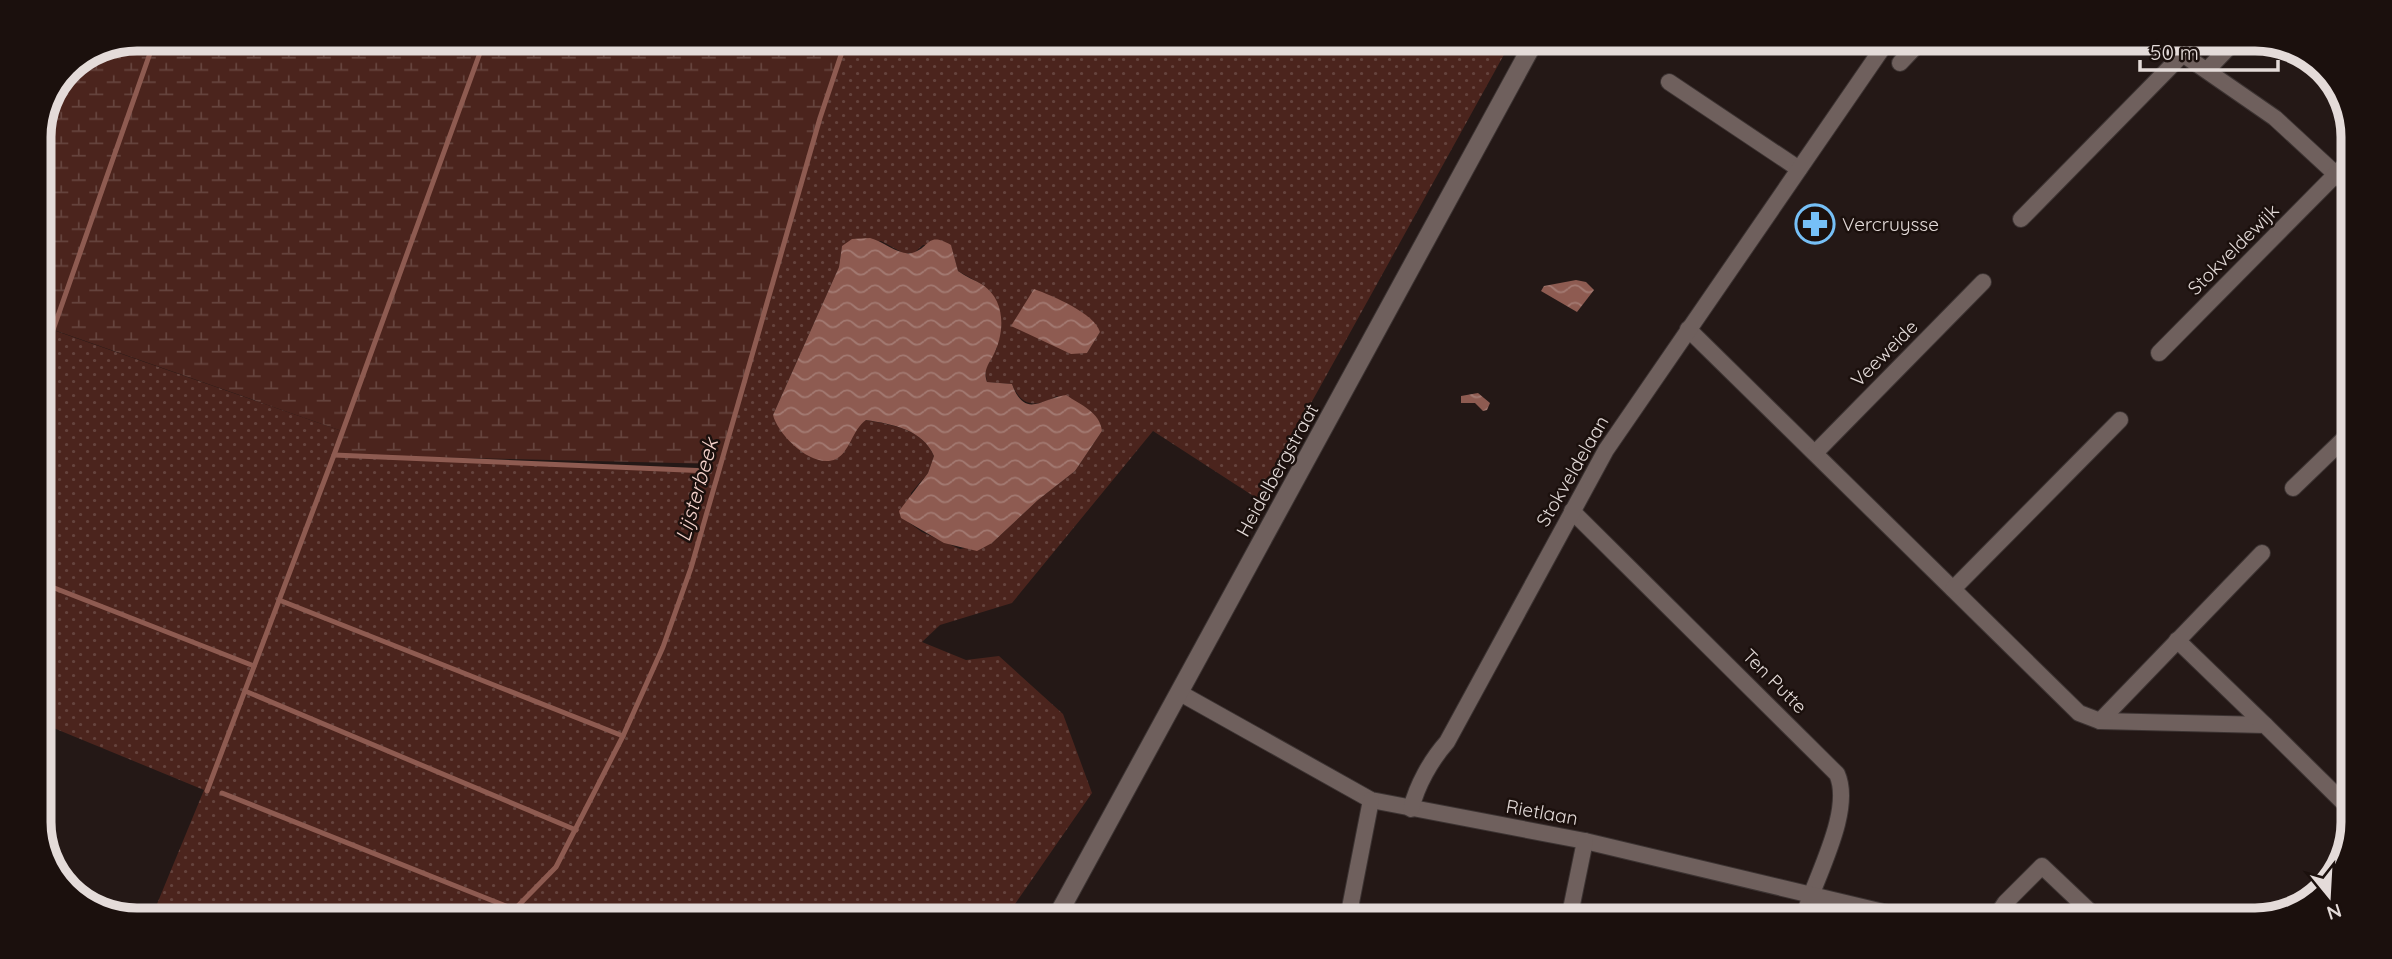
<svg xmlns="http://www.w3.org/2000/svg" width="2392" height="959" font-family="Quicksand,sans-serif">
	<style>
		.grass { fill: url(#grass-dots); fill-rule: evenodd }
		.forest { fill: url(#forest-firs) }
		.wetland { fill: url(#wetland-marsh) }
		.water { fill: url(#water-waves) }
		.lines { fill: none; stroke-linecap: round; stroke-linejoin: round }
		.stream { stroke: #8e5b51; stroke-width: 5 }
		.street-casing { stroke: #3c3332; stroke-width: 18 }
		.secondary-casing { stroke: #3c3332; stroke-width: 20 }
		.street { stroke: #6f605d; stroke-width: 16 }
		.secondary { stroke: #6f605d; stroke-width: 18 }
		.labels { text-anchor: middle; stroke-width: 5; stroke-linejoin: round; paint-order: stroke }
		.poi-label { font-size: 19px; fill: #e4dbd9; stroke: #1b100d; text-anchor: start }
		.street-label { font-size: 19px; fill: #e4dbd9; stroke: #1b100d }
		.water-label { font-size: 21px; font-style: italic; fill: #f5d3cc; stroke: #1b100d }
		.rim { fill: none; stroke: #e4dbd9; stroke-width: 9 }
	</style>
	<defs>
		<pattern id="grass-dots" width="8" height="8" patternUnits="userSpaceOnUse" patternTransform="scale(1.75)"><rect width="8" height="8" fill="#4b241d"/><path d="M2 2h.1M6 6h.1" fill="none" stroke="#65433d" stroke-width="1.8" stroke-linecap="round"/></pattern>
		<pattern id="forest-firs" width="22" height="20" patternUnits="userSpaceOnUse" patternTransform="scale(1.75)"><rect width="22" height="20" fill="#62342b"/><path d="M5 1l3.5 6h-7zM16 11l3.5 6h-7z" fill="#785149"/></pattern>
		<pattern id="wetland-marsh" width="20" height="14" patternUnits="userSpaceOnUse" patternTransform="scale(1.75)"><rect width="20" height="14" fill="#4b241d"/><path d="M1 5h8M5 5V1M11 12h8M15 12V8" fill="none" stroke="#65433d"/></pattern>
		<pattern id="water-waves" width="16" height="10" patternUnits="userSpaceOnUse" patternTransform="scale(1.75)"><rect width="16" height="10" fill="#8e5b51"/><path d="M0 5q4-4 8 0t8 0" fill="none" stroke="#a37a72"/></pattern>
	</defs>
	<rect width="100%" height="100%" fill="#241816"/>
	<!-- grass -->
	<path class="grass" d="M844,40L1511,42L1258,499L1153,431L1012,603L940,625L922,642L966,660L999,656L1063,714L1092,793L1006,917L162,915L157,904L204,790L39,722V466L50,426L39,422V385L53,330L342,431L334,455L709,471ZM881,241L903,253H914L923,245L951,246L958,271L983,285L997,348L985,370L987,382L1012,384C1022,408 1036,407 1057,396L1102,431L1075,471L1038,500L992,543L960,549L922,532L908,522L911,493L928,473L934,456C922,429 893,425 866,420C846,434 853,447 827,461L805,452L773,415L839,267L842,246ZM1034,289L1100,332L1087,353Z"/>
	<!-- forest -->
	<path class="forest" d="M39,422L50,426L39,466Z"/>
	<!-- wetland -->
	<path class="wetland" d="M137,39L845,40L720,464L334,455L342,431L54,330L39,385V130L67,67Z"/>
	<!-- water -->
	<g class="water">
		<path d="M870,238C883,241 899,256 912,253C931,248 926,231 951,245L958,271C966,277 975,280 983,285C1006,301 1005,333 993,356C988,365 983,371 987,382L1012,384C1025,420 1042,398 1066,395C1081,405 1100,412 1102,431L1075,471L1038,500L992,543L977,551L944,543L901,518L899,511L928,473L934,456C923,430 893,424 866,420C852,430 850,452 836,459C813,470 778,435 773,415L839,267L842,246L852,239Z"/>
		<path d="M1576,280L1586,282L1594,290L1577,312L1541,291L1544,286Z"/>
		<path d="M1034,289C1053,296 1094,313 1100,332L1087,353L1071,354L1011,326Z"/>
		<path d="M1478,393L1490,403L1487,410L1483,411L1475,403H1461V396Z"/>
	</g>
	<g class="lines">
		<!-- stream -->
		<g class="stream">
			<path d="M821,40L844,46"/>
			<path d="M39,385L53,330L155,39"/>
			<path d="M39,422L50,426L39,466"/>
			<path d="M334,455L709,471"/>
			<path d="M39,582L254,666"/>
			<path d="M279,600L623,736"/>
			<path d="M245,691L576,830"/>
			<path d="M207,791L334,455L485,39"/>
			<path d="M222,793L516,910"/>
			<path d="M508,916L556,867L623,736L663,647L691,568L820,118L846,40"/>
		</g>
		<!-- street casing -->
		<g class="street-casing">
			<g id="street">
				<path d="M2168,44L2275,118L2353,190"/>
				<path d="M1900,63L1919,43"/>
				<path d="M2207,70L2232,44"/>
				<path d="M1669,82L1799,169"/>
				<path d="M2021,219L2183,54"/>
				<path d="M1688,329L2079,713L2100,721L2265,725L2348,807"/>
				<path d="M2159,353L2353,157"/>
				<path d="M1815,453L1983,282"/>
				<path d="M2293,488L2351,432"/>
				<path d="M1572,511L1837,774C1854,812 1813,881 1803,919"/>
				<path d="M1953,589L2120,420"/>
				<path d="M2177,640L2265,725"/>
				<path d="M1180,693L1371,800L1585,841L1917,920"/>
				<path d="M2100,721L2262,553"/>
				<path d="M1411,809C1417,785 1431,760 1447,742L1606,450L1886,43"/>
				<path d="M1348,918L1371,800"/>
				<path d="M1569,919L1585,841"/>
				<path d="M1994,920L2005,903L2042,866L2099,920"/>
			</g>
		</g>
		<!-- secondary casing -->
		<g class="secondary-casing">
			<path id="secondary" d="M1056,918L1534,42"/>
		</g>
		<!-- street -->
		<use href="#street" class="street"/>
		<!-- secondary -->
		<use href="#secondary" class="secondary"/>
	</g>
	<!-- icons -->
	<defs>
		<g id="pharmacy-ring" transform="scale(2.0125)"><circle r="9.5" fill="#1b100d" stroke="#76c0f7" stroke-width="1.5"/><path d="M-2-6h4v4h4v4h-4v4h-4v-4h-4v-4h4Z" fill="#76c0f7"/></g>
	</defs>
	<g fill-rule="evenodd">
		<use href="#pharmacy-ring" x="1815" y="224"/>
	</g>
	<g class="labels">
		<!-- poi labels -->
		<g class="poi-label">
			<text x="1842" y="231">Vercruysse</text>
		</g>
		<!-- street labels -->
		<g class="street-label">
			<text transform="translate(2233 249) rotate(-45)" y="7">Stokveldewijk</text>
			<text transform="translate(1884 353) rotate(-45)" y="7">Veeweide</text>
			<text transform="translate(1277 470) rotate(-61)" y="7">Heidelbergstraat</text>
			<text transform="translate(1572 471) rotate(-60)" y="7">Stokveldelaan</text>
			<text transform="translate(1775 681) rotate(45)" y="7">Ten Putte</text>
			<text transform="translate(1542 812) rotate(10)" y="7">Rietlaan</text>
		</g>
		<!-- water labels -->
		<g class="water-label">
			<text transform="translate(697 490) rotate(-74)" y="7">Lijsterbeek</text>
		</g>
	</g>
	<!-- crop -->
	<path d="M0 0H2392V959H0ZM137 51H2255A86 86 0 0 1 2341 137V822A86 86 0 0 1 2255 908H137A86 86 0 0 1 51 822V137A86 86 0 0 1 137 51Z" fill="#1b100d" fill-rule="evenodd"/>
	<path class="rim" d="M137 51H2255A86 86 0 0 1 2341 137V822A86 86 0 0 1 2255 908H137A86 86 0 0 1 51 822V137A86 86 0 0 1 137 51Z"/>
	<!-- north arrow -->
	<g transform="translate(2329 896) rotate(162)" stroke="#1b100d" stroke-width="5" paint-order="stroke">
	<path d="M0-5L12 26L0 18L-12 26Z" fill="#e4dbd9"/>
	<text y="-10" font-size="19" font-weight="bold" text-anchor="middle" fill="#e4dbd9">N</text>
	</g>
	<!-- scale -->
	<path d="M2140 60v10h138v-10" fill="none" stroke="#e4dbd9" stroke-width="3.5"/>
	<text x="2150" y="60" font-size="21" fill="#e4dbd9" stroke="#1b100d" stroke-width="5" paint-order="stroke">50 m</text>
</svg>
